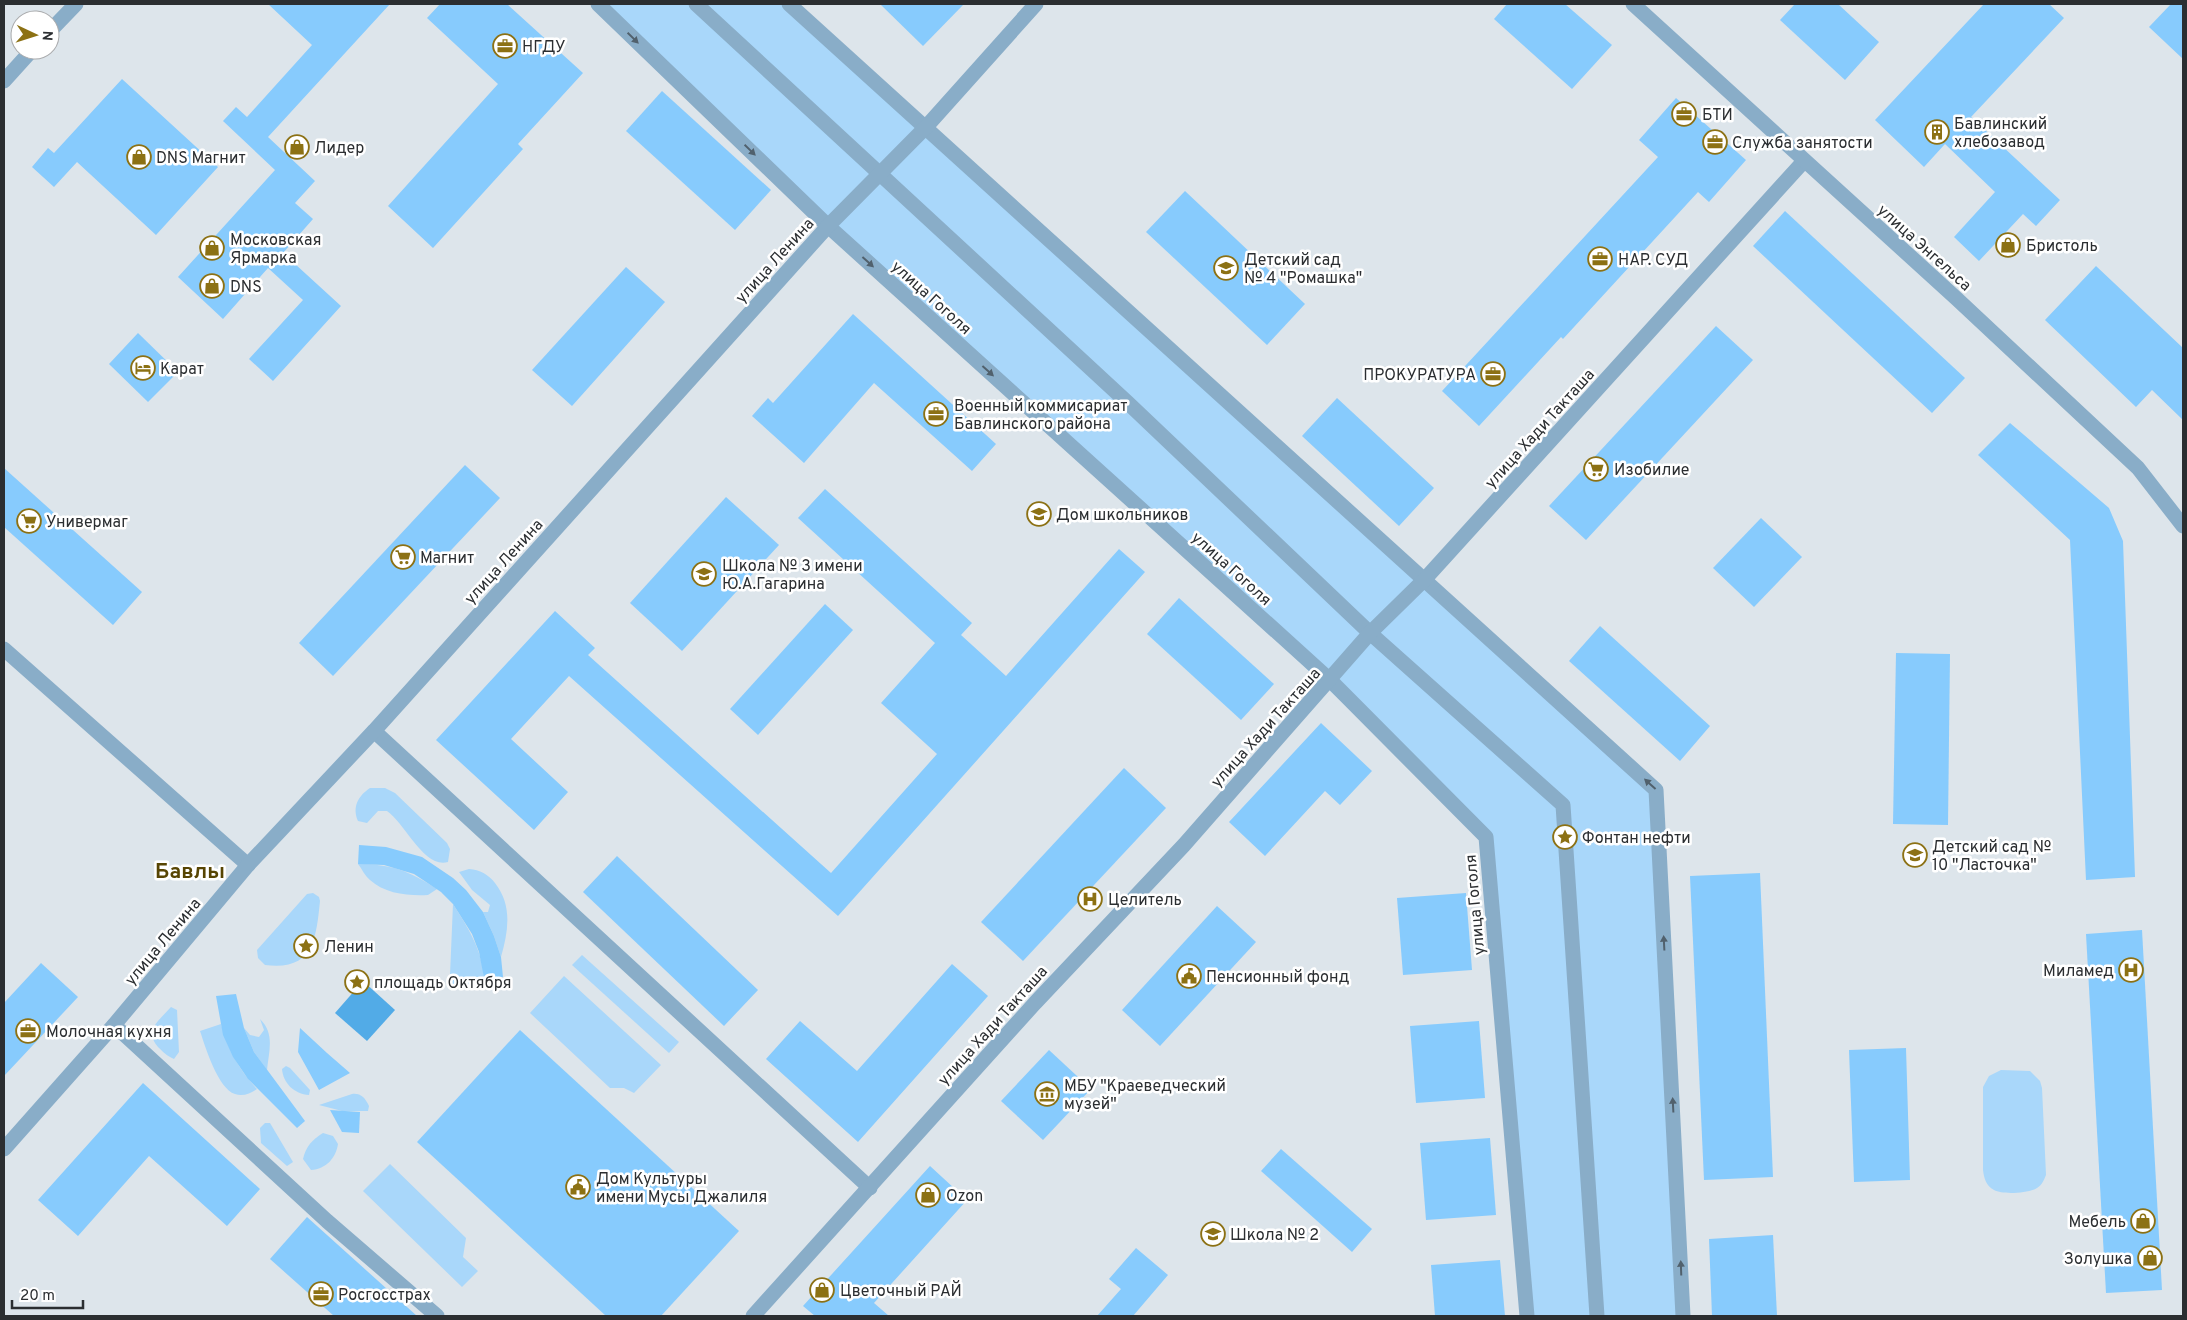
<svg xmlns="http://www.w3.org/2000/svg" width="2187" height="1320" font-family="Overpass,sans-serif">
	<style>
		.green { fill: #a9d7fa }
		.water { fill: #52abe7 }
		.building { fill: #87cbfd }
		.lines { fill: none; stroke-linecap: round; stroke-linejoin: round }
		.pedestrian { stroke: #89adc8; stroke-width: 15 }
		.minor { stroke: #89adc8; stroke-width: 15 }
		.tertiary { stroke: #89adc8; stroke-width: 15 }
		.oneway { fill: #51616d }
		.labels { text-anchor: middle; stroke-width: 5; stroke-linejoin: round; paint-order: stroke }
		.poi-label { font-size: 16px; fill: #2b2e31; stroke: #fff; text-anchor: start }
		.street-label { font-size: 16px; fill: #2b2e31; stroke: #fff }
		.district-label { font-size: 21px; font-weight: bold; fill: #574503; stroke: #fff }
	</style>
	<rect width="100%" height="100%" fill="#dde5eb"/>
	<!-- green -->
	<g class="green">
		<path d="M598,4H789L1656,790L1683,1316H1527L1486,837Z"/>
		<path d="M370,788H385L395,793L447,843L450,849L448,862C424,869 405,823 387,811H378L367,823L358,821C352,807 358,796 370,788Z"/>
		<path d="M358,864C392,864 409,871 437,889L428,895C409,896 385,894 370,880C365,876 362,869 358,864Z"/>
		<path d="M469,869C480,870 488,874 495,883C513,906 508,932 501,957L494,936L483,912H488L490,905L472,890L459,872Z"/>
		<path d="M313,893L319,897L320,901C316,940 313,971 265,965L258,958L257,950L307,894Z"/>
		<path d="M453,904C468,928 482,949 484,978L467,989L460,990L452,984L450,975Z"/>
		<path d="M582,955L679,1042L669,1053L572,965Z"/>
		<path d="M564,976L661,1065L634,1093L624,1088H610L530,1013Z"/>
		<path d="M171,1007L177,1010L179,1052L174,1059C167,1056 163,1052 158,1047C143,1030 160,1020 171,1007Z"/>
		<path d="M260,1019C275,1034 269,1050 267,1070L254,1052L244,1028L250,1035L259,1037L264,1030Z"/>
		<path d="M221,1024C227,1049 240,1071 257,1089C251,1093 243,1097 235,1094C218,1089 205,1046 200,1031Z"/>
		<path d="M286,1066L290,1068L310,1090L309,1095C294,1094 283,1083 282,1069Z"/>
		<path d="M2001,1070L2030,1071L2040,1081L2042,1088L2046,1175C2044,1180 2042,1185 2037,1188C2029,1193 2003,1195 1994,1190C1986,1186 1984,1178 1983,1170V1087L1989,1076Z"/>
		<path d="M352,1094C361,1093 365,1098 369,1106L368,1111H342L319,1105Z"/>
		<path d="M265,1123H270L293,1162L287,1166L261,1143L260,1128Z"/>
		<path d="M323,1133L333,1136L338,1144C336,1158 326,1169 311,1170L303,1159C306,1146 312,1140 323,1133Z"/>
		<path d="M390,1164L466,1238L463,1257L478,1271L462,1287L363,1191Z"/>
	</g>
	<!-- water -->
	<path class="water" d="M363,981L395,1010L367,1041L335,1013Z"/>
	<!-- building -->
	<g class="building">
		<path d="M268,4H390L268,137L315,181L295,203L313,219L283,253L341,306L273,381L249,359L303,300L268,268L223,319L178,277L275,170L223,121L236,107L247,117L312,45Z"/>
		<path d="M440,4H507L583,73L518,144L523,149L433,248L388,206L498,84L427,18Z"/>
		<path d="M880,4H964L923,46Z"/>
		<path d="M1507,4H1565L1612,45L1572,89L1494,19Z"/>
		<path d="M1795,4H1838L1879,42L1845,80L1780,20Z"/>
		<path d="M1984,4H2049L2064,18L1971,117L2060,200L2036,226L2023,214L1979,261L1954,237L1995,192L1945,144L1924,167L1875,120Z"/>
		<path d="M2171,4H2183V59L2149,27Z"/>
		<path d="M122,79L218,167L156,235L77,162L54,187L32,167L48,148L54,153Z"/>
		<path d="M662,91L771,190L735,230L626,131Z"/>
		<path d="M1676,98L1746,160L1709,202L1698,192L1563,339L1561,337L1479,426L1442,391L1658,157L1639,140Z"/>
		<path d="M1185,191L1305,304L1267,345L1146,232Z"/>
		<path d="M1785,211L1965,378L1932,413L1753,246Z"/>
		<path d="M2096,266L2183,348V420L2152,390L2136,407L2045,320Z"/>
		<path d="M626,267L665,302L572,406L532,370Z"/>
		<path d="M853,314L996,444L972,471L874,383L804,463L752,416L768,398L773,403Z"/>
		<path d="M1716,326L1753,360L1586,540L1549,506Z"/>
		<path d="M138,333L178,372L148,402L109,364Z"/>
		<path d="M1337,398L1434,488L1399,526L1302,436Z"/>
		<path d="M2010,423L2109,508L2123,541L2135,877L2086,880L2070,540L1978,455Z"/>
		<path d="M465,465L500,498L333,676L299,643Z"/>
		<path d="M4,468L142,592L113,625L4,527Z"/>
		<path d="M825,489L972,623L961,635L1006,676L1119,549L1145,572L838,916L569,676L511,739L568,792L534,830L436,740L555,611L595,648L588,655L831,873L937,754L881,703L935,643L798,518Z"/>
		<path d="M726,497L779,545L682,651L630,603Z"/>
		<path d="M1761,518L1802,557L1754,607L1713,568Z"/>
		<path d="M1179,598L1274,684L1241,720L1147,634Z"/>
		<path d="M825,604L853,630L758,735L730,709Z"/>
		<path d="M1600,626L1710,726L1680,761L1569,661Z"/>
		<path d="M1896,653L1950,654L1948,825L1893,824Z"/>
		<path d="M1321,723L1372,771L1340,805L1325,791L1265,856L1229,822Z"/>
		<path d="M1124,768L1166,808L1023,961L981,922Z"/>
		<path d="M359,845L386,847L422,857L453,878L466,890L483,912L494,936L501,957L503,977L484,978L479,952L472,934L453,904L441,892L414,874L384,865L358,864Z"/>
		<path d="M617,856L758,990L724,1026L583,892Z"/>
		<path d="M1760,873L1773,1177L1704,1180L1690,876Z"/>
		<path d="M1466,893L1472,970L1403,975L1397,898Z"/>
		<path d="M1217,906L1256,942L1160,1046L1122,1010Z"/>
		<path d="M2142,930L2162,1290L2106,1293L2086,934Z"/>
		<path d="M41,963L78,997L4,1076V1003Z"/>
		<path d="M952,964L988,996L858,1142L766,1059L800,1021L857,1071Z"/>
		<path d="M236,994L244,1028L254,1052L305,1121L297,1128L248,1079L233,1057L223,1035L216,996Z"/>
		<path d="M1479,1021L1485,1098L1416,1103L1410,1026Z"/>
		<path d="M300,1028L327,1053L350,1073L319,1090L298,1052Z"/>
		<path d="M520,1030L739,1231L661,1316H606L417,1142Z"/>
		<path d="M1906,1048L1910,1180L1854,1182L1849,1050Z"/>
		<path d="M1049,1050L1091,1089L1043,1140L1001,1101Z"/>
		<path d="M143,1083L260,1189L227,1226L149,1156L78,1236L38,1200Z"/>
		<path d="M330,1110L360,1112L359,1133L342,1132Z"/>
		<path d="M1490,1138L1496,1215L1426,1220L1420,1143Z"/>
		<path d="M1281,1149L1372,1229L1352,1252L1261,1171Z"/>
		<path d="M930,1166L967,1200L874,1303L889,1316H815L803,1306Z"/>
		<path d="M307,1217L417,1316H334L270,1259Z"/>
		<path d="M1773,1235L1777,1316H1712L1709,1239Z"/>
		<path d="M1136,1248L1168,1275L1133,1316H1097L1121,1289L1109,1279Z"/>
		<path d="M1500,1260L1505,1316H1435L1431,1265Z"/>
	</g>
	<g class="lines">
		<!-- pedestrian -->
		<path class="pedestrian" d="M696,4L1128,403L1370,633L1563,805L1597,1316"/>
		<!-- minor -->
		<g class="minor">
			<path d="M598,4L828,226L1330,680L1486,837L1527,1316"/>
			<path d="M789,4L1656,790L1683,1316"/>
			<path d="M50,31L76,4"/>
			<path d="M4,81L32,50"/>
			<path d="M4,649L248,865"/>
			<path d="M374,731L870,1188"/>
			<path d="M114,1025L327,1221L437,1316"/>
			<path d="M4,1149L114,1025L248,865L374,731L828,226L926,127L1036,4"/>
			<path d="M753,1316L1035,1003L1184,845L1370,633L1425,579L1804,161"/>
		</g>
		<!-- tertiary -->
		<path class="tertiary" d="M1633,4L1957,299L2138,468L2183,526"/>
	</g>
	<!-- one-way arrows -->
	<defs><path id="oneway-solid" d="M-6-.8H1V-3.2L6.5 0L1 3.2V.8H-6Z" transform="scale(1.25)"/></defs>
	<g class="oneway">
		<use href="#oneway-solid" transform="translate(633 38) rotate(44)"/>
		<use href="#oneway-solid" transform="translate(750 150) rotate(44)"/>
		<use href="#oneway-solid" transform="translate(868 262) rotate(42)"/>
		<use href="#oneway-solid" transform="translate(988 371) rotate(42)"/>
		<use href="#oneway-solid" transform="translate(1650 784) rotate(-138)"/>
		<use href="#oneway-solid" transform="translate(1664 943) rotate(-93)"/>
		<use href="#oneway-solid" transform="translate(1673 1105) rotate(-93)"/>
		<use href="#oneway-solid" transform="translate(1681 1268) rotate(-92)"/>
	</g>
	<!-- icons -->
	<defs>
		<g id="office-ring" transform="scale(1.25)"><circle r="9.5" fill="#fff" stroke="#8c7114" stroke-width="1.5"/><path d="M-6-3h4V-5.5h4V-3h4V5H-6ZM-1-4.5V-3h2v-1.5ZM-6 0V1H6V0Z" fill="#8c7114"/></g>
		<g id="building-ring" transform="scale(1.25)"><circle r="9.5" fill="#fff" stroke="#8c7114" stroke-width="1.5"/><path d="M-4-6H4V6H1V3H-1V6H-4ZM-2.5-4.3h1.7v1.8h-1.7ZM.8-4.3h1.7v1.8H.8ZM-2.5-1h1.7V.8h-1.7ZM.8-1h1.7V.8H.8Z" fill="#8c7114"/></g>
		<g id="shop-ring" transform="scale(1.25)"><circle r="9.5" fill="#fff" stroke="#8c7114" stroke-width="1.5"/><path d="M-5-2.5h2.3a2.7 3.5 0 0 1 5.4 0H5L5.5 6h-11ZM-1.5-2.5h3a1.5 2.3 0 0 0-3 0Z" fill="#8c7114"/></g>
		<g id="school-ring" transform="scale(1.25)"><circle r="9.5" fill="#fff" stroke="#8c7114" stroke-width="1.5"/><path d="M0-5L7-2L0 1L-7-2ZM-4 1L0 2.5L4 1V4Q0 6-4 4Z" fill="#8c7114"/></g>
		<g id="hotel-ring" transform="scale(1.25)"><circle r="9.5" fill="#fff" stroke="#8c7114" stroke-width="1.5"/><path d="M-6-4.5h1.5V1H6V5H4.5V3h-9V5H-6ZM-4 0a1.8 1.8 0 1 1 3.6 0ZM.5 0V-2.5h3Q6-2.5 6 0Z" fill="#8c7114"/></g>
		<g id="supermarket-ring" transform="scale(1.25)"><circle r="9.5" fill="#fff" stroke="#8c7114" stroke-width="1.5"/><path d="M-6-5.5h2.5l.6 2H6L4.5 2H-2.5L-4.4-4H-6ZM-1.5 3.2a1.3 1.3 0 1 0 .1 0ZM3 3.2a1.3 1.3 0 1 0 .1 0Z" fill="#8c7114"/></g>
		<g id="sight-ring" transform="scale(1.25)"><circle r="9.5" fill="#fff" stroke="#8c7114" stroke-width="1.5"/><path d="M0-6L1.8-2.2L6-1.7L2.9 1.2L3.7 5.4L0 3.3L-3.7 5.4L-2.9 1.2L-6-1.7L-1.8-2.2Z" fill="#8c7114"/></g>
		<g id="hospital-ring" transform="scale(1.25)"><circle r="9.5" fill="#fff" stroke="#8c7114" stroke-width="1.5"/><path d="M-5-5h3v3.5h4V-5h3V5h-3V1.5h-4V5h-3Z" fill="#8c7114"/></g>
		<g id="civic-ring" transform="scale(1.25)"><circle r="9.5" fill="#fff" stroke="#8c7114" stroke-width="1.5"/><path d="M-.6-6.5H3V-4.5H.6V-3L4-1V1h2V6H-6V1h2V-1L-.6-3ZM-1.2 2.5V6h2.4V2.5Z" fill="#8c7114"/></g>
		<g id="museum-ring" transform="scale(1.25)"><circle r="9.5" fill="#fff" stroke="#8c7114" stroke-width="1.5"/><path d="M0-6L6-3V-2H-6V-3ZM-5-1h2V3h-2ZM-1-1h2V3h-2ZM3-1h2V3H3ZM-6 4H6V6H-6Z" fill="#8c7114"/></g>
	</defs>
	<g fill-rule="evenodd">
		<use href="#office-ring" x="505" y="46"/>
		<use href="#office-ring" x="1684" y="114"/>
		<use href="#building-ring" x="1937" y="132"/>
		<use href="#office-ring" x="1715" y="142"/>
		<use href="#shop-ring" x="297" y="147"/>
		<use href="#shop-ring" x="139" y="157"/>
		<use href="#shop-ring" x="2008" y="245"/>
		<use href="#shop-ring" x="212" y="248"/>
		<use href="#office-ring" x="1600" y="259"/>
		<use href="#school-ring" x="1226" y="268"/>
		<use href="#shop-ring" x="212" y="286"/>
		<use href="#hotel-ring" x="143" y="368"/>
		<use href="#office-ring" x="1493" y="374"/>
		<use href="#office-ring" x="936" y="414"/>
		<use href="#supermarket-ring" x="1596" y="469"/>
		<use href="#school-ring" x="1039" y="514"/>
		<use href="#supermarket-ring" x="29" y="521"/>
		<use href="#supermarket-ring" x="403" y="557"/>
		<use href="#school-ring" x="704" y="574"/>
		<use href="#sight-ring" x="1565" y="837"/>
		<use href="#school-ring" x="1915" y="855"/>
		<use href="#hospital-ring" x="1090" y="899"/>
		<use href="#sight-ring" x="306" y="946"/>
		<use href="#hospital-ring" x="2131" y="970"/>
		<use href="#civic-ring" x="1189" y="976"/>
		<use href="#sight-ring" x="357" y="982"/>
		<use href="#office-ring" x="28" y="1031"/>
		<use href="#museum-ring" x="1047" y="1094"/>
		<use href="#civic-ring" x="578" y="1187"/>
		<use href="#shop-ring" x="928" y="1195"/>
		<use href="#shop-ring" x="2143" y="1221"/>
		<use href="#school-ring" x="1213" y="1234"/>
		<use href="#shop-ring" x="2150" y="1258"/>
		<use href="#shop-ring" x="822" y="1290"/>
		<use href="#office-ring" x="321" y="1294"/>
	</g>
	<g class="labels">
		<!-- poi labels -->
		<g class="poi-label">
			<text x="522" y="52">НГДУ</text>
			<text x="1702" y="120">БТИ</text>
			<text x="1954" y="129">Бавлинский<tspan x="1954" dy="18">хлебозавод</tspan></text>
			<text x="1732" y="148">Служба занятости</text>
			<text x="314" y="153">Лидер</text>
			<text x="156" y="163">DNS Магнит</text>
			<text x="230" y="245">Московская<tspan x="230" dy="18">Ярмарка</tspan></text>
			<text x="2026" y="251">Бристоль</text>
			<text x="1244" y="265">Детский сад<tspan x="1244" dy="18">№ 4 "Ромашка"</tspan></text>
			<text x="1618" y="265">НАР. СУД</text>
			<text x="230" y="292">DNS</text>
			<text x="160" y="374">Карат</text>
			<text x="1476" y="380" text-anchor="end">ПРОКУРАТУРА</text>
			<text x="954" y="411">Военный коммисариат<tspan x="954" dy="18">Бавлинского района</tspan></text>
			<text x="1614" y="475">Изобилие</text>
			<text x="1056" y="520">Дом школьников</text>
			<text x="46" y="527">Универмаг</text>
			<text x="420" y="563">Магнит</text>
			<text x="722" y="571">Школа № 3 имени<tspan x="722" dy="18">Ю.А.Гагарина</tspan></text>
			<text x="1582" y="843">Фонтан нефти</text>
			<text x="1932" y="852">Детский сад №<tspan x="1932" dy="18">10 "Ласточка"</tspan></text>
			<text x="1108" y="905">Целитель</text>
			<text x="324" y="952">Ленин</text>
			<text x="2114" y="976" text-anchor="end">Миламед</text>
			<text x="1206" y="982">Пенсионный фонд</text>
			<text x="374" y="988">площадь Октября</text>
			<text x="46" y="1037">Молочная кухня</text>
			<text x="1064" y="1091">МБУ "Краеведческий<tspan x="1064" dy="18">музей"</tspan></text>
			<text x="596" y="1184">Дом Культуры<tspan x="596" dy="18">имени Мусы Джалиля</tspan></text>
			<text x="946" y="1201">Ozon</text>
			<text x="2126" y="1227" text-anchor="end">Мебель</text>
			<text x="1230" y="1240">Школа № 2</text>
			<text x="2132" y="1264" text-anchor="end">Золушка</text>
			<text x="840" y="1296">Цветочный РАЙ</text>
			<text x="338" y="1300">Росгосстрах</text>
		</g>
		<!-- street labels -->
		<g class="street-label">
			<text transform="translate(1925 247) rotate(42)" y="6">улица Энгельса</text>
			<text transform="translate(774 260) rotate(-48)" y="6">улица Ленина</text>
			<text transform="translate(932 297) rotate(42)" y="6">улица Гоголя</text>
			<text transform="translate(1539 428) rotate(-48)" y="6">улица Хади Такташа</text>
			<text transform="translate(503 561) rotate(-48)" y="6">улица Ленина</text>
			<text transform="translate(1232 568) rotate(42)" y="6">улица Гоголя</text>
			<text transform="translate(1265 727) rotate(-48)" y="6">улица Хади Такташа</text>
			<text transform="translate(1474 905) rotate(-95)" y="6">улица Гоголя</text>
			<text transform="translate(162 941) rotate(-50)" y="6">улица Ленина</text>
			<text transform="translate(992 1025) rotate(-48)" y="6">улица Хади Такташа</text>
		</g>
		<!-- district labels -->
		<g class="district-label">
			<text x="190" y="878">Бавлы</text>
		</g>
	</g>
	<!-- border -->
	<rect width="2187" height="1320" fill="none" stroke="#2b2e31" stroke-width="10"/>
	<!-- north arrow -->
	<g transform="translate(35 35) rotate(94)"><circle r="24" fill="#ffffff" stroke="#aaabad"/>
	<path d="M0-4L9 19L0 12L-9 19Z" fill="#8c7114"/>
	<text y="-8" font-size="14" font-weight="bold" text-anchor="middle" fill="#2b2e31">N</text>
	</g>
	<!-- scale -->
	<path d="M12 1300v8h71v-8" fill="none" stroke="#2b2e31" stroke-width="2.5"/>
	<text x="20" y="1300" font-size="15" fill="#2b2e31" stroke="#ffffff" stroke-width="4" paint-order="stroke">20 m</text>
</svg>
